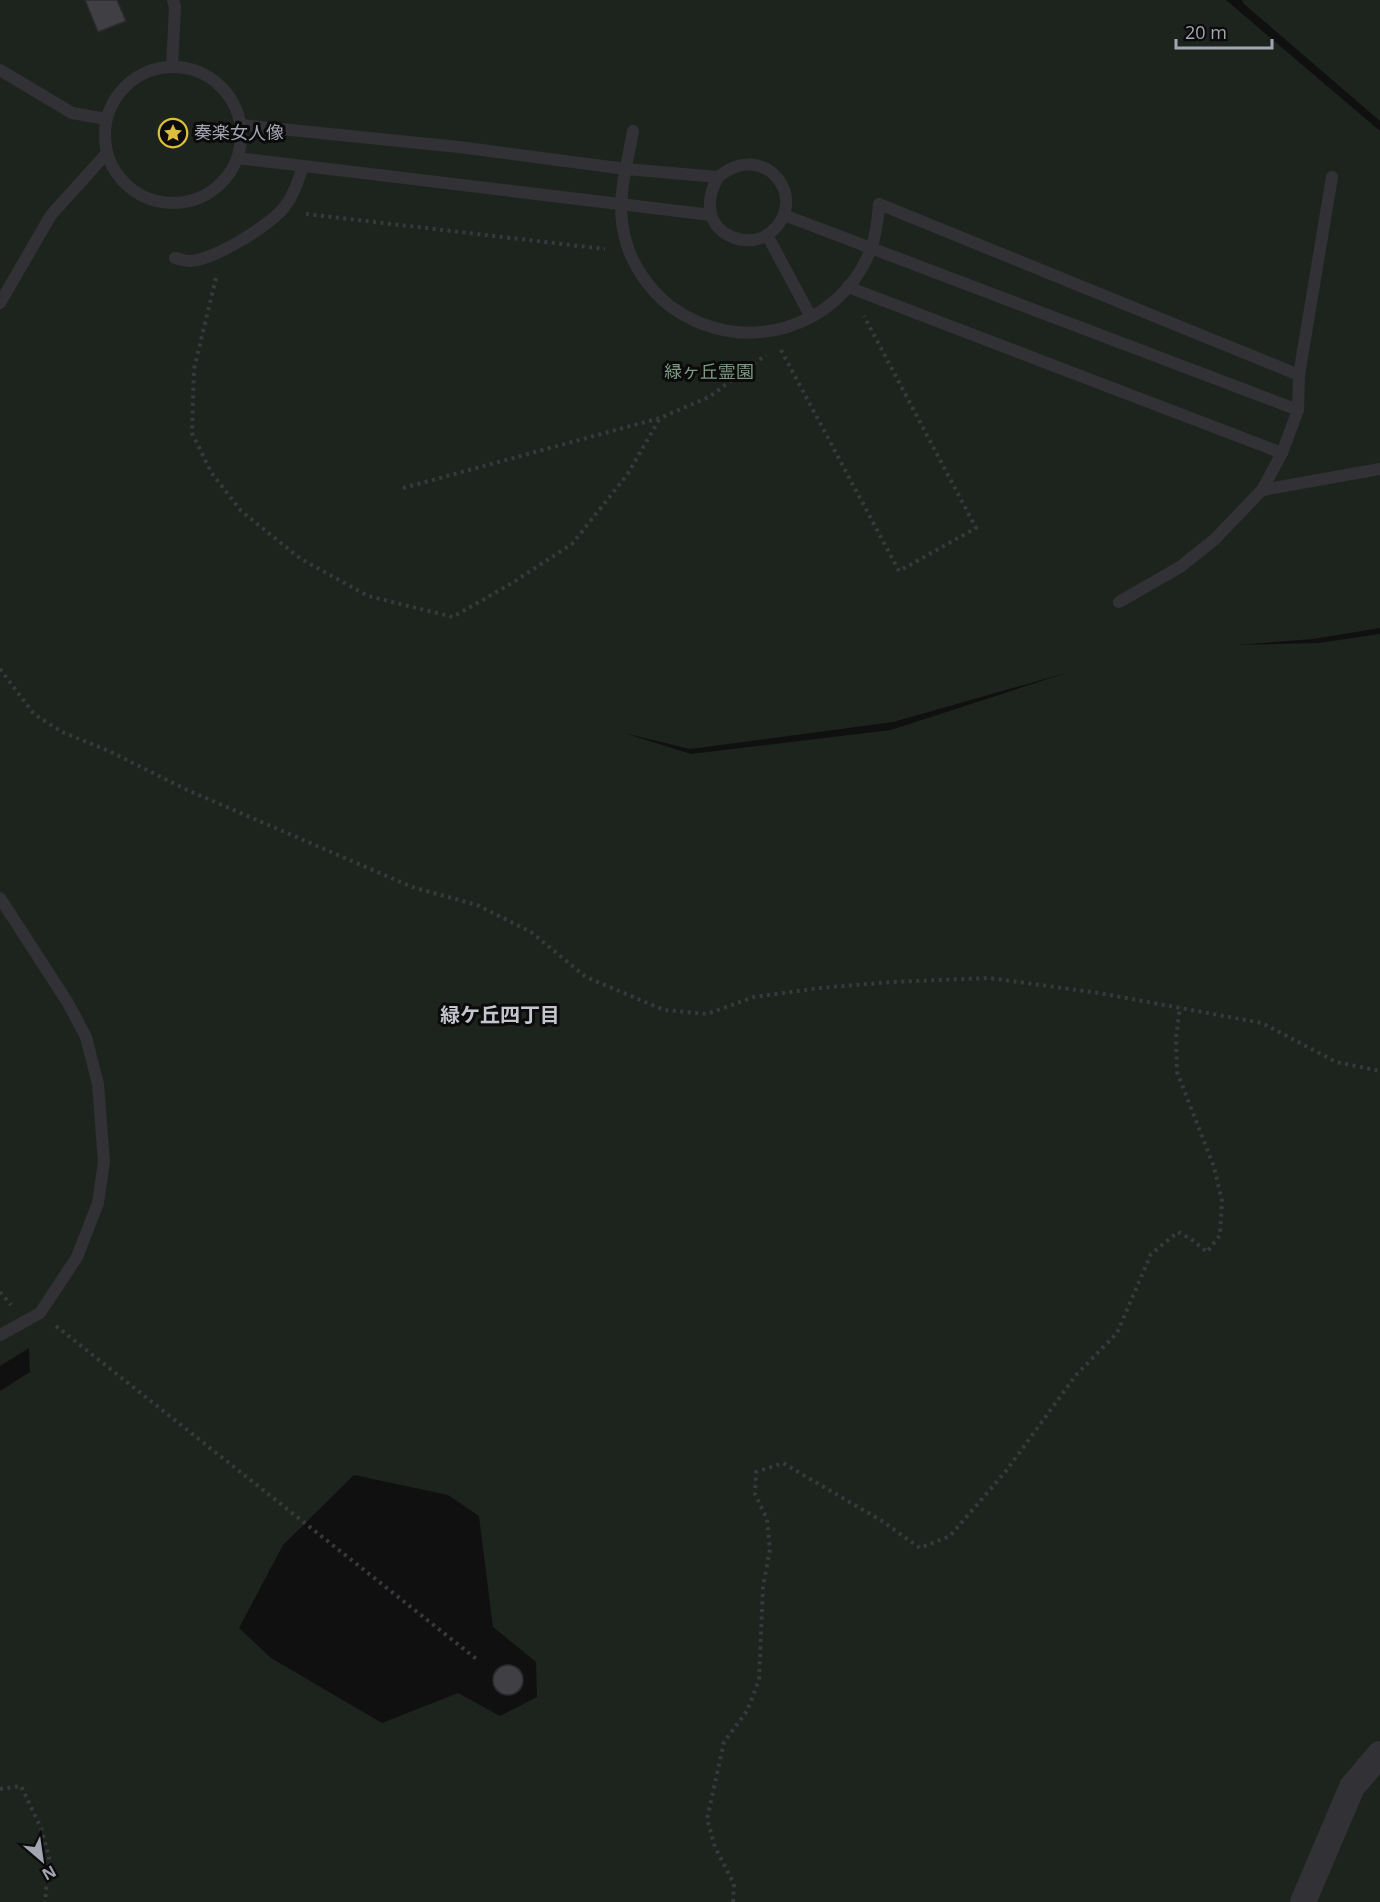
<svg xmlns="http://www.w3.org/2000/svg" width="1380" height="1902" font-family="'Open Sans','Noto Sans JP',sans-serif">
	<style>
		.green { fill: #1d241e; fill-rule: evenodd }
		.building { fill: #404044; stroke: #2b2b2d; stroke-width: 1.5 }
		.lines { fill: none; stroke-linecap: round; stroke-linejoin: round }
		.path { stroke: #38393d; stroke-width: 4; stroke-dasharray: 3 4.5; stroke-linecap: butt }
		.service { stroke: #323236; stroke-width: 12 }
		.minor { stroke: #323236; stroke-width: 26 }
		.labels { text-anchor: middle; stroke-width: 6; stroke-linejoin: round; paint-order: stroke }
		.poi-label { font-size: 18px; fill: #a3a5b1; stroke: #0c0b0c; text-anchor: start }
		.park-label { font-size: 18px; fill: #7c9a82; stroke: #0c0b0c }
		.neighbourhood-label { font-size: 20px; font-weight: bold; fill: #c4c5cd; stroke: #0c0b0c }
	</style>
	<rect width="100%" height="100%" fill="#111011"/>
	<!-- green -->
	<g class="green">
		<path d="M0,0H1226L1380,131V628L1313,639L1236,645L1319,643L1380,634V1902H0V1391L30,1372L29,1348L0,1366ZM1066,673L891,730L691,754L624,733L690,749L893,722ZM354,1475L448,1495L479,1516L493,1627L536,1662L537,1697L500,1716L458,1693L382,1723L271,1658L239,1628L283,1545Z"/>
		<path d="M1242,0H1380V121L1244,4Z"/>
	</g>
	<!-- building -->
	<g class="building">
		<path d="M85,0H117L126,21L98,32Z"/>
		<circle cx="508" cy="1680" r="15"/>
	</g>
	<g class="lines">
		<!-- path -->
		<g class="path">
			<path d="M306,214L605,249"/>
			<path d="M216,278L194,369L192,433L211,472L241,511L301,559L368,596L453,617L512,583L572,544L627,475L660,418"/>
			<path d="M781,350L899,571L976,528L864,316"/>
			<path d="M403,488L660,418L709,397L766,355"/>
			<path d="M0,669L34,714L62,732L109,751L185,789L412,887L477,905L531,932L586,977L664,1010L707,1014L754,997L820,988L891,982L989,978L1099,993L1262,1023L1336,1062L1380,1071"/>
			<path d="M0,1292L11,1305"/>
			<path d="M56,1326L479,1661"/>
			<path d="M0,1789L21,1786L41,1828L49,1857L45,1902"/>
			<path d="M733,1902L734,1884L715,1847L707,1819L724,1742L747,1711L759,1680L763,1587L770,1549L767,1519L755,1494L756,1472L783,1463L882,1521L920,1548L950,1536L1006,1471L1076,1375L1117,1333L1151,1254L1178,1232L1191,1239L1207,1252L1220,1235L1222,1201L1214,1167L1177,1072L1176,1038L1180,1007"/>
		</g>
		<!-- service -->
		<g class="service">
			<circle cx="173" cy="135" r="68"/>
			<path d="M172,67L175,7L173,0"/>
			<path d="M0,70L72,113L106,119"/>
			<path d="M241,125L459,147L626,169L718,177C764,138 812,199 770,233C760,241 746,242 735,238C706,228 705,200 718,177"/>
			<path d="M633,131C627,166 616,199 624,234C630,262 648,289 670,306C740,358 839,331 871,249C876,234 878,219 879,204L1299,375"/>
			<path d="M237,158L711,215"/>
			<path d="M784,215L1298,410"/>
			<path d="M767,235L811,317"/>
			<path d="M175,258C179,259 185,261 189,261C214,260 263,229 281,211C293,198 298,181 303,166"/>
			<path d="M848,287L1282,453"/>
			<path d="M0,303L51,215L106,154"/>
			<path d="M1262,490L1380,469"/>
			<path d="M1119,602L1180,567L1214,540L1262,490L1282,453L1298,410L1299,375L1332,177"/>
			<path d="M0,898L68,1003L86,1037L98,1084L104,1162L98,1203L77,1257L40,1313L0,1335"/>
		</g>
		<!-- minor -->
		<path class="minor" d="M1303,1902L1352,1787L1380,1754"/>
	</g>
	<!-- icons -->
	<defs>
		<g id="sight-ring" transform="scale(1.5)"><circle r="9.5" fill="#0c0b0c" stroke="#dcbd3e" stroke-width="1.5"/><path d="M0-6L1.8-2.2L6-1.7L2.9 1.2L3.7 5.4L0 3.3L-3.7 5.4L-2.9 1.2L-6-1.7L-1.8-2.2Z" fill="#dcbd3e"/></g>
	</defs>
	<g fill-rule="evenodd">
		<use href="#sight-ring" x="173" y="133"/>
	</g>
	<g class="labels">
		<!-- poi labels -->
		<g class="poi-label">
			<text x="194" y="139">奏楽女人像</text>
		</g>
		<!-- park labels -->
		<g class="park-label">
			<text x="709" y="378">緑ヶ丘霊園</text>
		</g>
		<!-- neighbourhood labels -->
		<g class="neighbourhood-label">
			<text x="500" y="1022">緑ケ丘四丁目</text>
		</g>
	</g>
	<!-- north arrow -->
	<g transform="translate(42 1860) rotate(151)" stroke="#0c0b0c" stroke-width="4.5" paint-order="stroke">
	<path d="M0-4.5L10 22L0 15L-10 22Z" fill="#a3a5b1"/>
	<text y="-9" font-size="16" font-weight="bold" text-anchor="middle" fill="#a3a5b1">N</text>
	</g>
	<!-- scale -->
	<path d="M1176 39v9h96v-9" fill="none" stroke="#a3a5b1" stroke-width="3"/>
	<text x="1185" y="39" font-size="18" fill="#a3a5b1" stroke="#0c0b0c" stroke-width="4.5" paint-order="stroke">20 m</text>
</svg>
